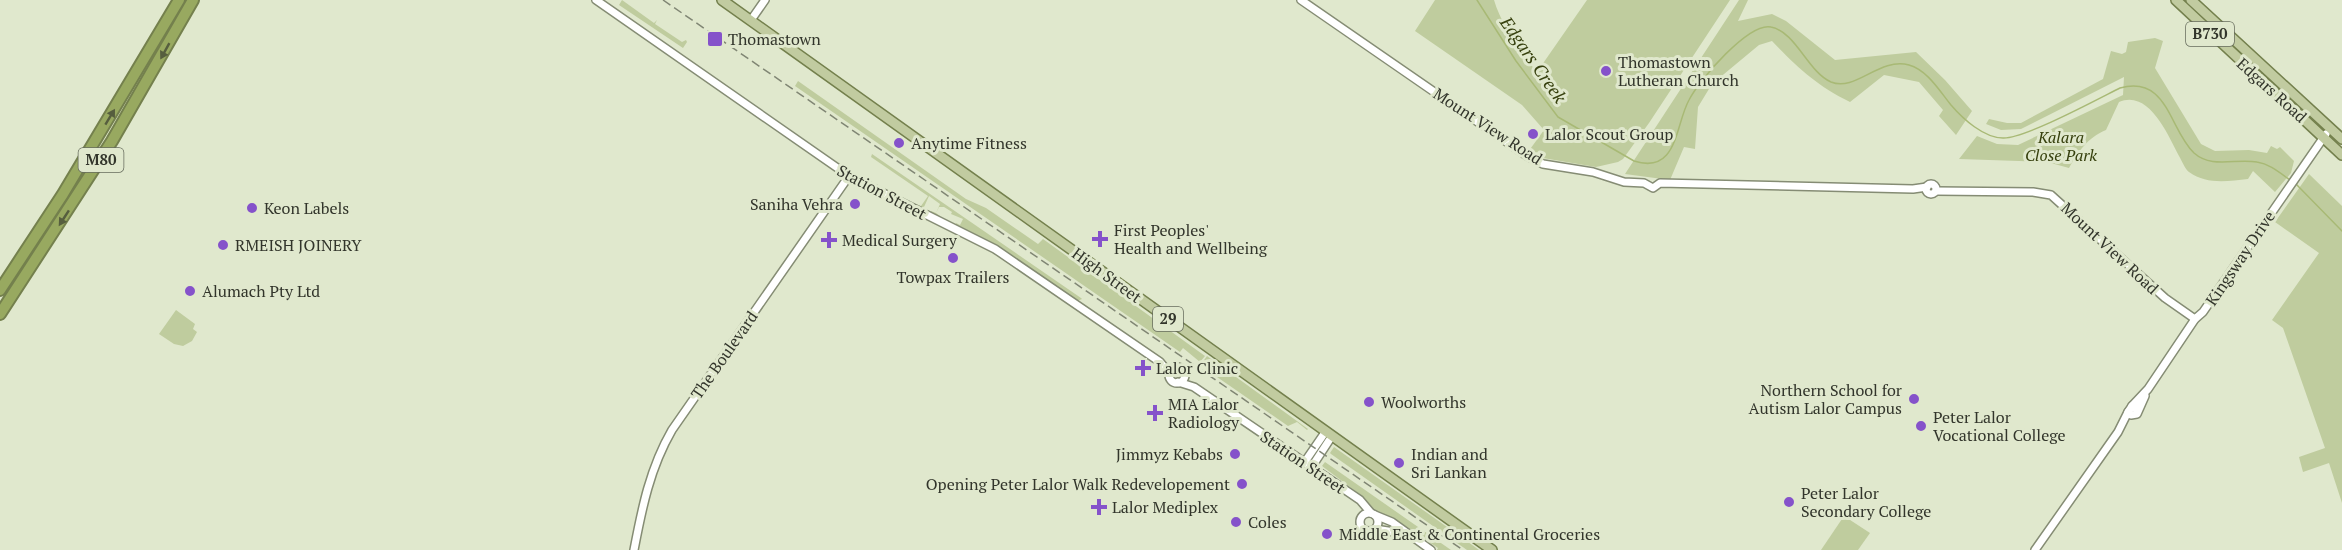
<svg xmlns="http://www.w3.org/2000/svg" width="2342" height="550" font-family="'PT Serif',serif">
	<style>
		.green { fill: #bfcc9e }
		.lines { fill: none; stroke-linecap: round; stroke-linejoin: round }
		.stream { stroke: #a8b975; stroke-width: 1.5 }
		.minor-casing { stroke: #858c74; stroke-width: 10 }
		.major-casing { stroke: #74804d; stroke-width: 12 }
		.highway-casing { stroke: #74804d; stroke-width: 14 }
		.minor { stroke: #fff; stroke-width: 7 }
		.major { stroke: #c1cba0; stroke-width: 9 }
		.highway { stroke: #98a960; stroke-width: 10 }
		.rail { stroke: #808674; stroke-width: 1.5; stroke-dasharray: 9 4.5; stroke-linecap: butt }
		.oneway { fill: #565e3e }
		.poi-dot { fill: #8552ca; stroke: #e0e8cd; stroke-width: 2 }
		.labels { text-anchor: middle; stroke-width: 6; stroke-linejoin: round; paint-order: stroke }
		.shield { fill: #e0e8cd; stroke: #666b5c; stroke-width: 1.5 }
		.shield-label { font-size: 15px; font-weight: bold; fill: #32352b }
		.poi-label { font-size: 16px; fill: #32352b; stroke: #e0e8cd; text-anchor: start }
		.street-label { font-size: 16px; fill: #32352b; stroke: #e0e8cd }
		.park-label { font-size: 16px; font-style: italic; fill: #36400d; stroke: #e0e8cd }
		.water-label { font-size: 18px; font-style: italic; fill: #37410e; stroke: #e0e8cd }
	</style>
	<rect width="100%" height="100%" fill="#e0e8cd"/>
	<!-- green -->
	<g class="green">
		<path d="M622,0L654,23L657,20L655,24L682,42L686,40L687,42L683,48L619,5Z"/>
		<path d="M1435,0H1494C1501,24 1521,53 1537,72L1587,0H1730L1649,123L1623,159L1618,162L1596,167L1537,157L1528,152L1544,130L1522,105L1415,31Z"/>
		<path d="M1739,0H1748L1738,21L1772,14L1786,21L1835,60L1916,52L1945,80L1972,111L1956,135L1939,116L1943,110L1919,82L1884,75L1850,102C1816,85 1798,68 1772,41L1759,45L1712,84L1698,107L1695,149L1684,147L1670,180L1625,174Z"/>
		<path d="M2155,38L2163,41L2155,68L2201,144L2215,151L2249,150L2267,153L2271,146L2277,149L2280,147L2294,161L2291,173L2275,192L2253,171L2248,179C2228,181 2207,185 2189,172C2185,169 2182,161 2179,156C2168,135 2149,89 2119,102L2106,130C2087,138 2079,151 2069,168L2047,162L1959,159L1977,136L1997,144L2018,145L2123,95L2124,77L2021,129L2001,130L1986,124L1989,119L2007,123H2021L2103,79L2111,51L2122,54L2126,52L2128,42Z"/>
		<path d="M798,81L966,199L986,208L1038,244L1043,239L1205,356L1200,362L1183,348L1180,352L795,86Z"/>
		<path d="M872,154L1081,298L1082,299L1077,301L1000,248L955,226L956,223L960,225L963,219L951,214L952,212L944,207H939L936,213L940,216L939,218L930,214L931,211L936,213L940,204L929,196L924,207L928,210L925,212L910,204L911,202L921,206L928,196L871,157Z"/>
		<path d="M2309,174L2342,206V503L2329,463L2303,472L2299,457L2325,448L2283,328L2272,320L2319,253L2275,222Z"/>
		<path d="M176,310L195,324L193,329L197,332L192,341L183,346L174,344L159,334Z"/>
		<path d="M1207,356L1308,429L1307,430L1297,422L1288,426L1204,368L1202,363Z"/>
		<path d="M1334,447L1464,539L1479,550H1467L1331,454L1330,453Z"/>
		<path d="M1325,462L1451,550H1437L1438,548L1405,526L1403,527L1372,509L1362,496L1322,466Z"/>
		<path d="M1844,516L1870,533L1858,550H1821Z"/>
	</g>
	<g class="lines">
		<!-- stream -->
		<g class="stream">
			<path d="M1477,0L1516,61L1558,117L1634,161C1678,175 1675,125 1689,100C1699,80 1749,22 1771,27C1796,32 1808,72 1831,82C1856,92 1879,57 1909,65C1927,70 1939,90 1951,105C1963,119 1984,138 2003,138C2024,139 2098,99 2120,88C2168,75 2169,129 2194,153C2212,169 2236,158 2257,162C2270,164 2280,173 2290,180"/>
			<path d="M2296,184L2342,231"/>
		</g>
		<!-- minor casing -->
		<g class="minor-casing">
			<g id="minor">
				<path d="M596,0L849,176L995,249L1160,362L1169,373"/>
				<path d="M1301,0L1527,156L1543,164L1593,172L1624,182L1644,183L1653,188L1660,183L1913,189L1927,187"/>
				<path d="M751,20L765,0"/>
				<circle cx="1931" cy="189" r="5"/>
				<path d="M1936,191L2033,192L2051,195L2165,298L2195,319"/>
				<circle cx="1177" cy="375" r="8"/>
				<path d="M1178,382L1194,387L1360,500L1371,513"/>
				<path d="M2132,406L2148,389L2195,319L2203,312L2326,134"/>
				<path d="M2138,410L2132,406L2128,412L2131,415L2137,414L2145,396"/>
				<path d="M1304,463L1326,431"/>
				<path d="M1311,468L1332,436"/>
				<circle cx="1369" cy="522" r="9"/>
				<path d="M1375,515L1392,522L1431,550"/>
				<path d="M1375,529L1407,534"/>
				<path d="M634,550C642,508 650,468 672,430L849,176"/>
				<path d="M2035,550L2118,432L2128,412"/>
			</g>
		</g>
		<!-- major casing -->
		<g class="major-casing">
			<g id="major">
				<path d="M722,0L1492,550"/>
				<path d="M2176,0L2342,155"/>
				<path d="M2191,0L2342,139"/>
			</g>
		</g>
		<!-- highway casing -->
		<g class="highway-casing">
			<g id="highway">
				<path d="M0,290L63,194L179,0"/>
				<path d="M0,314L112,141L193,0"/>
			</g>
		</g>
		<!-- minor -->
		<use href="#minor" class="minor"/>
		<!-- major -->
		<use href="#major" class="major"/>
		<!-- highway -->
		<use href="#highway" class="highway"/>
		<!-- rail -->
		<path class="rail" d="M663,0L1463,550"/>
	</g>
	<!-- one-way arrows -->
	<defs><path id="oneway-solid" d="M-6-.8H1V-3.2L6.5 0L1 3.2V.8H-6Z" transform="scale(1.5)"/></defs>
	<g class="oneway">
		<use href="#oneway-solid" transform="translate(165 51) rotate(119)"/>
		<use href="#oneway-solid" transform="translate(110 117) rotate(-59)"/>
		<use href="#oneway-solid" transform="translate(64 218) rotate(123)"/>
	</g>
	<!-- markers -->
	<g class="poi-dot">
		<rect x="707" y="31" width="16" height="16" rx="3"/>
		<circle cx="1606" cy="71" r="6"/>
		<circle cx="1533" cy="134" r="6"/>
		<circle cx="899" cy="143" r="6"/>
		<circle cx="855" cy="204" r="6"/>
		<circle cx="252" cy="208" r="6"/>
		<path d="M1097 230h6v6h6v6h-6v6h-6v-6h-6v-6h6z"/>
		<path d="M826 231h6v6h6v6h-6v6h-6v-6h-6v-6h6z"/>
		<circle cx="223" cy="245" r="6"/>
		<circle cx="953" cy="258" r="6"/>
		<circle cx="190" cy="291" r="6"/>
		<path d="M1140 359h6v6h6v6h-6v6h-6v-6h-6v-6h6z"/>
		<circle cx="1914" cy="399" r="6"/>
		<circle cx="1369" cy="402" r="6"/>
		<path d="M1152 404h6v6h6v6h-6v6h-6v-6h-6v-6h6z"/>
		<circle cx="1921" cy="426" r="6"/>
		<circle cx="1235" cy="454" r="6"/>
		<circle cx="1399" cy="463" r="6"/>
		<circle cx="1242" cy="484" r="6"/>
		<circle cx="1789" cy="502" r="6"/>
		<path d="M1096 498h6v6h6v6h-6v6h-6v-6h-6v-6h6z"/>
		<circle cx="1236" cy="522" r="6"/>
		<circle cx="1327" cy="534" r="6"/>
	</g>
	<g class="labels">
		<!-- shield labels -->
		<g class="shield">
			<rect x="2186" y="22" width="48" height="24" rx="4.5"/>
			<rect x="78.5" y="148" width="45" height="24" rx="4.5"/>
			<rect x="1153" y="307" width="30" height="24" rx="4.5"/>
		</g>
		<g class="shield-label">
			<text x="2210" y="39">B730</text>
			<text x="101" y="165">M80</text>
			<text x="1168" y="324">29</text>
		</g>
		<!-- poi labels -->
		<g class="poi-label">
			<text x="728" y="45">Thomastown</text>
			<text x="1618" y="68">Thomastown<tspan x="1618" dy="18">Lutheran Church</tspan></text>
			<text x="1545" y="140">Lalor Scout Group</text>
			<text x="911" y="149">Anytime Fitness</text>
			<text x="843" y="210" text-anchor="end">Saniha Vehra</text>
			<text x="264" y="214">Keon Labels</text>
			<text x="1114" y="236">First Peoples'<tspan x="1114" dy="18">Health and Wellbeing</tspan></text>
			<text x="842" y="246">Medical Surgery</text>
			<text x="235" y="251">RMEISH JOINERY</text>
			<text x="953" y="283" text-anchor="middle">Towpax Trailers</text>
			<text x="202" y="297">Alumach Pty Ltd</text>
			<text x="1156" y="374">Lalor Clinic</text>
			<text x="1902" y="396" text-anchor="end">Northern School for<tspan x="1902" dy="18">Autism Lalor Campus</tspan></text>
			<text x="1381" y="408">Woolworths</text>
			<text x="1168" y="410">MIA Lalor<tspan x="1168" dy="18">Radiology</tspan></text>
			<text x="1933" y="423">Peter Lalor<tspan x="1933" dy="18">Vocational College</tspan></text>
			<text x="1223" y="460" text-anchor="end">Jimmyz Kebabs</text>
			<text x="1411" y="460">Indian and<tspan x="1411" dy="18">Sri Lankan</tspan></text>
			<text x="1230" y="490" text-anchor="end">Opening Peter Lalor Walk Redevelopement</text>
			<text x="1801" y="499">Peter Lalor<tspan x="1801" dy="18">Secondary College</tspan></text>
			<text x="1112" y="513">Lalor Mediplex</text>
			<text x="1248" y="528">Coles</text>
			<text x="1339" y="540">Middle East &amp; Continental Groceries</text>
		</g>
		<!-- street labels -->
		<g class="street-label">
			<text transform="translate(2272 90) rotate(42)" y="6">Edgars Road</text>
			<text transform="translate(1488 126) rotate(33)" y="6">Mount View Road</text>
			<text transform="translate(882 192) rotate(28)" y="6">Station Street</text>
			<text transform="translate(2110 248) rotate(43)" y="6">Mount View Road</text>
			<text transform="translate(2240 258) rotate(-56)" y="6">Kingsway Drive</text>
			<text transform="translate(1107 275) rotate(36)" y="6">High Street</text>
			<text transform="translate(724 355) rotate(-55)" y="6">The Boulevard</text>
			<text transform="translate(1303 462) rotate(34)" y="6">Station Street</text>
		</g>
		<!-- park labels -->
		<g class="park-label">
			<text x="2061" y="143">Kalara<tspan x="2061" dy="18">Close Park</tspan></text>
		</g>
		<!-- water labels -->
		<g class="water-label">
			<text transform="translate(1533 60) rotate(55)" y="6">Edgars Creek</text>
		</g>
	</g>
</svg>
